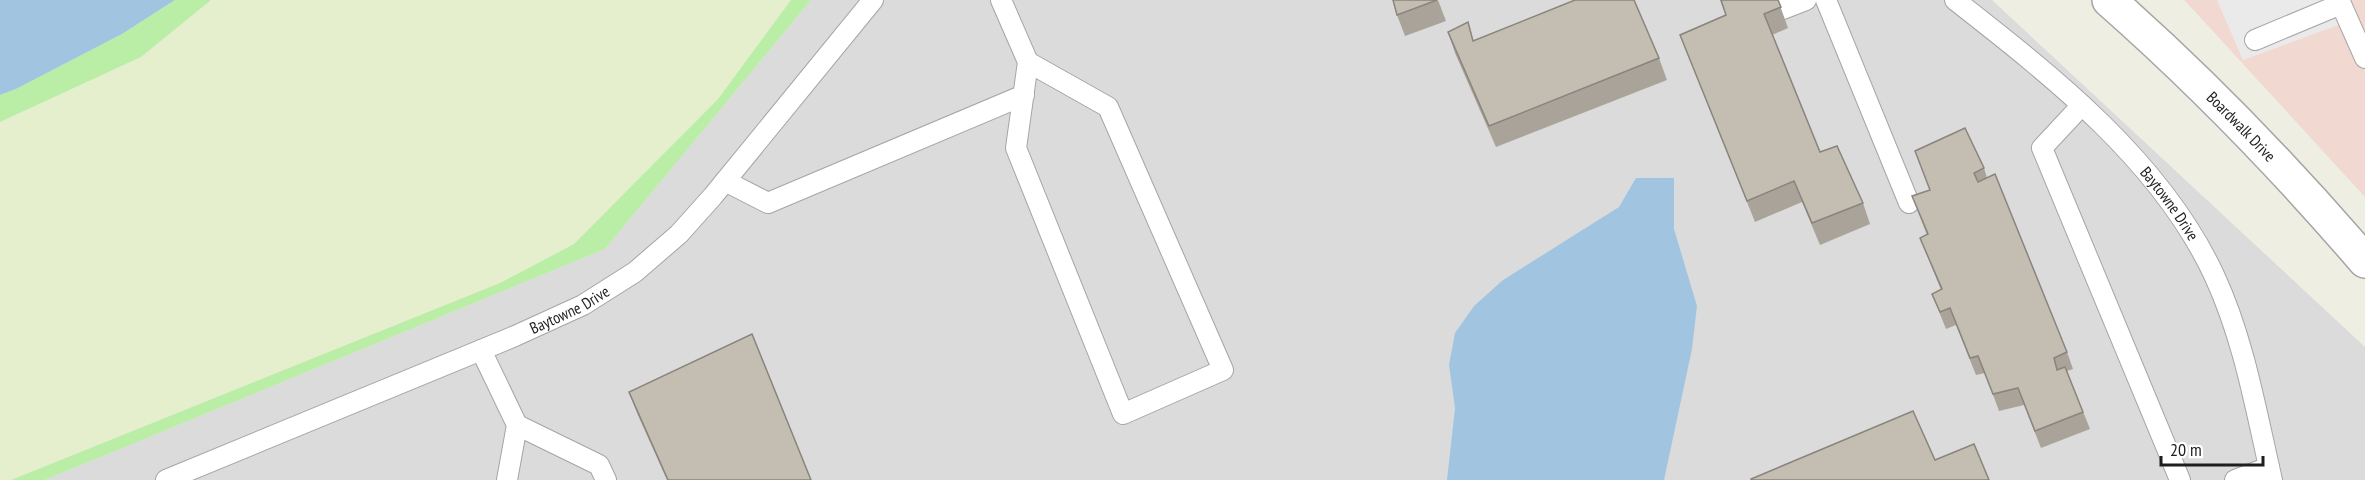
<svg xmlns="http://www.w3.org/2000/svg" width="2365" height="480" font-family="'PT Sans Narrow',sans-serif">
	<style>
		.residential { fill: #dcdbdb }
		.commercial { fill: #f1d9d1 }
		.farmland { fill: #e6efcd }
		.grass { fill: #baeda6 }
		.parking { fill: #eaeaea }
		.water { fill: #a1c5e0 }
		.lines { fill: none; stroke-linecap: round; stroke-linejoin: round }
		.service-casing { stroke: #a5a5a5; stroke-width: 22 }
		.tertiary-casing { stroke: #a5a5a5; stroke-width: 36 }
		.service { stroke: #fff; stroke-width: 20 }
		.tertiary { stroke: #fff; stroke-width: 33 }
		.wall { fill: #a9a399 }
		.building { fill: #c4bdb2; stroke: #89847d; stroke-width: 1.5 }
		.labels { text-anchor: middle; stroke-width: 5; stroke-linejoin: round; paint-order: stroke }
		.street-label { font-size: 16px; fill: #1e1e1e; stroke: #fff }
	</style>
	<rect width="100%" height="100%" fill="#efeee3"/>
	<!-- residential -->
	<path class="residential" d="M811,0H1992L2365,347V480H45L605,249Z"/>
	<!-- commercial -->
	<path class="commercial" d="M2184,0H2365V197L2187,3Z"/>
	<!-- farmland -->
	<path class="farmland" d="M211,0H791L718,99L574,244L500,283L11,480H0V122L141,57Z"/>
	<!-- grass -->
	<g class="grass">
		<path d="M175,0H211L141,57L0,122V95L16,89L122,34Z"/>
		<path d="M791,0H811L605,249L45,480H11L500,283L574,244L718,99Z"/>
	</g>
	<!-- parking -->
	<path class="parking" d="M2217,0H2339L2349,21L2243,60Z"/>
	<!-- water -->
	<g class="water">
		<path d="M0,0H175L122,34L16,89L0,95Z"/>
		<path d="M1636,178H1674V229L1697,306L1692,349L1664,480H1447L1455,408L1449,365L1455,333L1474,306L1503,280L1619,207Z"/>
	</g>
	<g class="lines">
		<!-- service casing -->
		<g class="service-casing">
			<g id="service">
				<path d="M1001,0L1028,62L1016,148L1123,414L1223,370L1108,107L1028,62"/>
				<path d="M1826,0L1909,203"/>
				<path id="s1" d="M1955,0C2052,76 2161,161 2214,275C2244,339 2256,411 2272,480"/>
				<path d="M1783,9L1806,0"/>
				<path d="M2255,40L2341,4L2365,58"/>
				<path d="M2082,105L2042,148L2180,480"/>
				<path d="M725,181L768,203L1024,95"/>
				<path d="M481,350L517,425L507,480"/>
				<path d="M517,425L599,465L606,480"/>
				<path id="s2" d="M166,480L515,336L583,305L635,272L679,234L713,196L873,0"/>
				<path d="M2235,480L2269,467"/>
			</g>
		</g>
		<!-- tertiary casing -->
		<g class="tertiary-casing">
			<g id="tertiary">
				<path id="s3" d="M2109,0C2201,81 2286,169 2365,261"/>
			</g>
		</g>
		<!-- service -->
		<use href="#service" class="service"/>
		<!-- tertiary -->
		<use href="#tertiary" class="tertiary"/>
	</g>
	<!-- wall -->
	<g class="wall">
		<path d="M1438,0L1446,21L1405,36L1397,15Z"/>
		<path d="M1720,0H1778L1788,28L1772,35L1820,152L1863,203L1870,224L1820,245L1802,202L1755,222L1680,35L1726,15Z"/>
		<path d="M1448,32L1474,41L1659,58L1667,80L1496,147L1455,53Z"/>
		<path d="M1984,168L1987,178L2067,352L2073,369L2067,371L2090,429L2041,448L2024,405L1999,411L1985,373L1976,375L1956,325L1946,329L1932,294L1941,290L1920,238L1927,235L1912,196L1930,191Z"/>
		<path d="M629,392L811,480H667L637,413Z"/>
	</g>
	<!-- building -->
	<g class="building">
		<path d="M1393,0H1437L1397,15Z"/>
		<path d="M1575,0H1634L1659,58L1489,126L1448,32L1468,22L1473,41Z"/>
		<path d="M1721,0H1778L1781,7L1764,14L1820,152L1837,146L1863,203L1812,223L1794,181L1747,201L1680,35L1726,15Z"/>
		<path d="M1965,128L1984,168L1974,173L1978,182L1995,174L2067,352L2054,358L2057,370L2065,367L2083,412L2035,431L2018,388L1993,394L1978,356L1970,358L1950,308L1940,312L1932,294L1942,289L1920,238L1928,234L1912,196L1930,190L1915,151Z"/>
		<path d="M752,334L811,480H668L629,392Z"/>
		<path d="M1913,411L1935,460L1974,444L1989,480H1751V479Z"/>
	</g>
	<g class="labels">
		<!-- street labels -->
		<g class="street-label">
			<text dy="6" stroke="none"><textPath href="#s3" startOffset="183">Boardwalk Drive</textPath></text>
			<text dy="6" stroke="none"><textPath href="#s1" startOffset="297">Baytowne Drive</textPath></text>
			<text dy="6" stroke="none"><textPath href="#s2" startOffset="438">Baytowne Drive</textPath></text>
		</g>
	</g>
	<!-- scale -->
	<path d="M2161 456v9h102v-9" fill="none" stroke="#1e1e1e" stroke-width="3"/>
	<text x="2170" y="456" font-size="18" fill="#1e1e1e" stroke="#ffffff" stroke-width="4.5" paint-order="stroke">20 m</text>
</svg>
